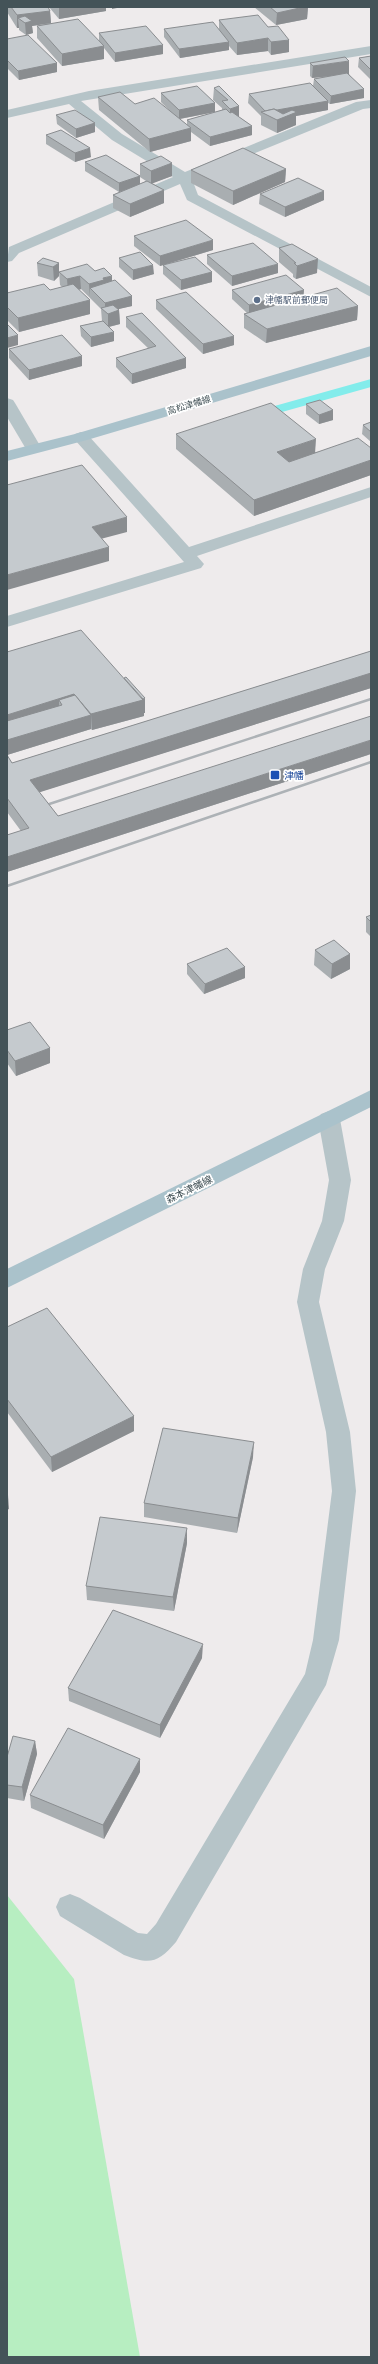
<svg xmlns="http://www.w3.org/2000/svg" width="378" height="2364" font-family="'Source Sans 3','Noto Sans JP',sans-serif">
	<style>
		.green { fill: #b7eec1 }
		.lines { fill: none; stroke-linecap: round; stroke-linejoin: round }
		.stream { fill: #83eceb; fill-rule: evenodd }
		.minor { fill: #b6c4c8; fill-rule: evenodd }
		.major { fill: #aac2cb; fill-rule: evenodd }
		.rail { stroke: #adb2b6; stroke-width: 2.5 }
		.wall { fill: #a9aeb1 }
		.shaded-wall { fill: #8a8d90 }
		.building { fill: #c5cace; stroke: #8a8d90 }
		.service-dot { fill: #5c6f8a; stroke: #fff; stroke-width: 1.5 }
		.transit-dot { fill: #1a4fb4; stroke: #fff; stroke-width: 1.5 }
		.labels { text-anchor: middle; stroke-width: 3.5; stroke-linejoin: round; paint-order: stroke }
		.far-service-label { font-size: 9px; fill: #4e5e75; stroke: #fff; text-anchor: start }
		.far-street-label { font-size: 9px; fill: #445358; stroke: #fff }
		.transit-label { font-size: 10px; fill: #164399; stroke: #fff; text-anchor: start }
		.street-label { font-size: 10px; fill: #445358; stroke: #fff }
	</style>
	<rect width="100%" height="100%" fill="#eeebec"/>
	<!-- green -->
	<path class="green" d="M7,1895L74,1979L140,2357H7Z"/>
	<g class="lines">
		<!-- stream -->
		<path class="stream" d="M371,379V387L257,419L251,415L253,412Z"/>
		<!-- minor -->
		<g class="minor">
			<path d="M371,46V54L81,101L122,134L185,172L356,102L371,100V108L363,109L192,179L198,195L371,287V297L187,200L180,184L19,253L12,261L7,262L9,247L173,177L112,140L69,104L7,118V110L89,91Z"/>
			<path d="M7,398L13,400L15,403L42,449L40,452H28L26,449L7,417Z"/>
			<path d="M81,432L87,434L189,547L371,487V497L197,556L204,564L201,568L7,627V616L184,562L75,440L73,437L75,434Z"/>
			<path d="M329,1111L337,1114L340,1119L351,1180L344,1221L325,1269L319,1302L350,1432L356,1491L339,1640L326,1685L176,1942C158,1963 150,1965 124,1955L60,1916L56,1907L60,1898L70,1894L80,1898L138,1933L147,1934L156,1924L305,1674L313,1640L332,1491L326,1432L297,1302L303,1269L322,1221L329,1180L318,1119L321,1114Z"/>
		</g>
		<!-- major -->
		<g class="major">
			<path d="M371,346V356L87,440L7,461V451L75,434Z"/>
			<path d="M371,1090V1107L7,1288V1269Z"/>
		</g>
		<!-- rail -->
		<g class="rail">
			<path d="M37,808L371,699"/>
			<path d="M7,886L371,762"/>
		</g>
	</g>
	<!-- wall -->
	<g class="wall">
		<path d="M7,7H48L50,11L51,23L99,41V33L163,45V54L115,62L104,48V59L62,66L37,38V26L44,24L32,26L33,33L26,35L19,30V28H17L7,12Z"/>
		<path d="M49,7H106V11L59,19Z"/>
		<path d="M254,7H308L307,19L276,25Z"/>
		<path d="M219,20L268,27L289,40V52L271,55L268,51L237,55L229,46V50L180,58L164,37V29H219Z"/>
		<path d="M7,39L57,63V72L19,80L7,68Z"/>
		<path d="M371,56V80L358,67L359,58Z"/>
		<path d="M310,63L349,74L364,98L330,104L328,103V110L296,116V125L277,133L261,125V116L248,103L249,94L313,86L314,79L323,77L312,78L310,76Z"/>
		<path d="M214,88L239,106V117L252,126V135L210,146L191,132V141L150,152L99,110L98,97L135,104L170,111L161,102V93L215,103V112L180,119L187,125V120L222,110V108L213,100Z"/>
		<path d="M56,115L95,123V132L76,138L57,124Z"/>
		<path d="M46,135L91,157L75,162L46,144Z"/>
		<path d="M85,162L140,176V184L146,181L140,177V164L172,176L152,183L164,190V203L130,217L113,208V195L119,192L85,171Z"/>
		<path d="M286,169L285,182L233,205L191,183V170Z"/>
		<path d="M260,194L324,200L285,217L259,204Z"/>
		<path d="M134,236L213,250L160,266L134,246Z"/>
		<path d="M279,248L317,273L296,279L293,277V274L279,262Z"/>
		<path d="M207,255L278,273L232,286L207,264Z"/>
		<path d="M119,258L154,274L133,280L119,267Z"/>
		<path d="M37,263H59V276L54,281L38,276Z"/>
		<path d="M163,265L212,272V282L181,290L163,274Z"/>
		<path d="M95,271L112,281L132,296V306L118,309L119,310L120,324L109,327L114,341L91,347L81,336L80,326L102,321L101,309L81,289L79,290L90,300V314L19,332L7,320V293L50,290L62,287L60,285L59,272Z"/>
		<path d="M232,290H304L303,298L358,306L357,320L266,343L244,328V314L247,313L232,299Z"/>
		<path d="M156,300L234,345L203,354L156,309Z"/>
		<path d="M126,317L186,358V368L132,384L116,367V358L149,349L126,327Z"/>
		<path d="M9,349L82,366L29,380L9,358Z"/>
		<path d="M306,404L333,410V420L319,424L306,414Z"/>
		<path d="M371,422V442L362,434L363,425Z"/>
		<path d="M176,434L315,452L371,448V475L254,516L176,449Z"/>
		<path d="M371,651V688L39,792L58,816L371,754L7,872V835L21,831L7,812V755L12,763Z"/>
		<path d="M7,652L145,713H144V716L92,730L91,729L7,755Z"/>
		<path d="M371,915V937L366,932V917Z"/>
		<path d="M315,950L350,954V969L331,979L314,965Z"/>
		<path d="M187,964L245,967V978L204,994L187,974Z"/>
		<path d="M7,1030L50,1048V1063L16,1076L7,1063Z"/>
		<path d="M7,1327L134,1416V1431L52,1472L7,1412Z"/>
		<path d="M253,1457L237,1533L144,1517V1503Z"/>
		<path d="M187,1543L174,1611L87,1600L86,1586Z"/>
		<path d="M202,1658L160,1738L69,1701L68,1688Z"/>
		<path d="M35,1741L37,1754L24,1801L7,1798V1757Z"/>
		<path d="M140,1772L104,1839L31,1808L30,1795Z"/>
	</g>
	<!-- shaded-wall -->
	<g class="shaded-wall">
		<path d="M59,7H106V11L59,19Z"/>
		<path d="M112,7H122L112,9Z"/>
		<path d="M304,7H308L307,19L276,25L277,13Z"/>
		<path d="M50,11L51,23L32,26L33,33L26,35L25,23L18,18L19,28H17V15Z"/>
		<path d="M268,38V51L237,55V43Z"/>
		<path d="M289,40V52L271,55V42Z"/>
		<path d="M229,42V50L180,58L179,49Z"/>
		<path d="M163,45V54L115,62V53Z"/>
		<path d="M104,46V59L62,66V54Z"/>
		<path d="M349,61V74L312,78L313,66Z"/>
		<path d="M57,63V72L19,80L18,71Z"/>
		<path d="M364,89V98L330,104L331,96Z"/>
		<path d="M328,101V110L296,116V125L277,133V120L266,112Z"/>
		<path d="M215,103V112L179,119V110Z"/>
		<path d="M239,106V119L230,122V109Z"/>
		<path d="M95,123V132L76,138V129Z"/>
		<path d="M252,126V135L210,146V137Z"/>
		<path d="M191,128V141L150,152L149,139Z"/>
		<path d="M90,148L91,157L75,162V153Z"/>
		<path d="M172,163V176L151,184V171Z"/>
		<path d="M286,169L285,182L233,205V191Z"/>
		<path d="M140,176V185L119,192V183Z"/>
		<path d="M164,190V203L130,217V204Z"/>
		<path d="M324,191V200L285,217V207Z"/>
		<path d="M213,240V250L160,266V256Z"/>
		<path d="M318,259L317,273L296,279L297,266Z"/>
		<path d="M59,263V276L54,281L53,267Z"/>
		<path d="M278,264V273L232,286V276Z"/>
		<path d="M153,265L154,274L133,280V270Z"/>
		<path d="M212,272V282L181,290V280Z"/>
		<path d="M80,276L81,289L68,293L67,279Z"/>
		<path d="M112,276V289L90,288V297L89,284L103,278Z"/>
		<path d="M304,290L303,300L249,315V305Z"/>
		<path d="M132,296V306L106,312L105,311V303Z"/>
		<path d="M90,300V314L19,332L18,318Z"/>
		<path d="M358,306L357,320L266,343L267,329Z"/>
		<path d="M119,310L120,324L108,327V314Z"/>
		<path d="M114,332V341L91,347V337Z"/>
		<path d="M18,335V345L7,348V338Z"/>
		<path d="M234,336V345L203,354V344Z"/>
		<path d="M82,356V366L29,380V370Z"/>
		<path d="M186,358V368L132,384V374Z"/>
		<path d="M333,410V420L319,424V415Z"/>
		<path d="M316,439L315,454L277,467V452Z"/>
		<path d="M371,460V475L254,516V500Z"/>
		<path d="M127,517V532L93,541L92,527Z"/>
		<path d="M109,547V561L7,590V575Z"/>
		<path d="M371,673V688L31,795L30,780Z"/>
		<path d="M74,694L75,710L62,705L59,700V715L7,731V715Z"/>
		<path d="M145,698V713H144V716L92,730L91,714Z"/>
		<path d="M91,715V729L7,755V740Z"/>
		<path d="M371,740V754L7,872V857Z"/>
		<path d="M350,954V969L331,979L332,964Z"/>
		<path d="M245,967V978L204,994L205,984Z"/>
		<path d="M50,1048V1063L16,1076L15,1061Z"/>
		<path d="M134,1416V1431L52,1472L51,1457Z"/>
		<path d="M254,1442L253,1457L237,1533L238,1518Z"/>
		<path d="M8,1495L9,1509L7,1510V1496Z"/>
		<path d="M187,1528V1543L174,1611L173,1597Z"/>
		<path d="M203,1644L202,1658L160,1738V1725Z"/>
		<path d="M35,1741L37,1754L24,1801L22,1787Z"/>
		<path d="M140,1759V1772L104,1839L103,1825Z"/>
	</g>
	<!-- building -->
	<g class="building">
		<path d="M11,7H48L50,11L17,15Z"/>
		<path d="M270,7H304L277,13Z"/>
		<path d="M258,15L268,27L278,26L289,40L271,42L268,38L237,43L219,20Z"/>
		<path d="M25,16L32,21L25,23L18,18Z"/>
		<path d="M78,19L104,46L62,54L37,26Z"/>
		<path d="M213,22L229,42L179,49L164,29Z"/>
		<path d="M146,26L163,45L115,53L99,33Z"/>
		<path d="M28,35L57,63L18,71L7,60V39Z"/>
		<path d="M371,56V70L359,58Z"/>
		<path d="M345,57L349,61L313,66L310,63Z"/>
		<path d="M347,73L364,89L331,96L314,79Z"/>
		<path d="M310,83L328,101L277,110L274,109L265,111L249,94Z"/>
		<path d="M197,86L215,103L179,110L161,93Z"/>
		<path d="M219,86L239,106L230,109L222,101L228,100L214,88Z"/>
		<path d="M120,92L135,104L154,98L191,128L149,139L98,97Z"/>
		<path d="M226,109L230,113L232,112L252,126L210,137L187,120Z"/>
		<path d="M274,109L283,114L292,110L297,112L277,120L261,112Z"/>
		<path d="M75,110L95,123L76,129L56,115Z"/>
		<path d="M61,130L90,148L75,153L46,135Z"/>
		<path d="M243,148L286,169L233,191L191,170Z"/>
		<path d="M106,155L140,176L119,183L85,162Z"/>
		<path d="M161,156L172,163L151,171L140,164Z"/>
		<path d="M298,178L324,191L285,207L260,194Z"/>
		<path d="M147,181L164,190L130,204L113,195Z"/>
		<path d="M186,220L213,240L160,256L134,236Z"/>
		<path d="M253,243L278,264L232,276L207,255Z"/>
		<path d="M292,244L318,259L297,266L294,263H296L279,248Z"/>
		<path d="M140,252L153,265L133,270L119,258Z"/>
		<path d="M195,257L212,272L181,280L163,265Z"/>
		<path d="M43,258L59,263L53,267L37,263Z"/>
		<path d="M87,264L95,271L104,268L112,276L103,278L104,280L89,284L80,276L67,279L59,272Z"/>
		<path d="M286,275L304,290L249,305L232,290Z"/>
		<path d="M115,280L132,296L105,303L90,288Z"/>
		<path d="M44,284L50,290L73,284L90,300L18,318L7,307V293Z"/>
		<path d="M337,288L358,306L267,329L244,314Z"/>
		<path d="M186,292L234,336L203,344L156,300Z"/>
		<path d="M113,305L119,310L108,314L101,308Z"/>
		<path d="M142,313L186,358L132,374L116,358L156,346L126,317Z"/>
		<path d="M103,321L114,332L91,337L80,326Z"/>
		<path d="M7,324L18,335L7,338Z"/>
		<path d="M62,335L82,356L29,370L9,349Z"/>
		<path d="M320,400L333,410L319,415L306,404Z"/>
		<path d="M271,403L316,439L277,452L289,462L358,438L371,448V460L254,500L176,434Z"/>
		<path d="M371,422V432L363,425Z"/>
		<path d="M82,465L127,517L92,527L109,547L7,575V485Z"/>
		<path d="M81,630L143,700L91,714L74,694L7,715V652Z"/>
		<path d="M371,651V673L30,780L58,816L371,716V740L7,857V835L29,828L7,798V755L12,763Z"/>
		<path d="M126,677L145,698L143,699L124,678Z"/>
		<path d="M75,695L91,715L7,740V721L62,705L59,700Z"/>
		<path d="M371,915V922L366,917Z"/>
		<path d="M334,940L350,954L332,964L315,950Z"/>
		<path d="M227,948L245,967L205,984L187,964Z"/>
		<path d="M30,1022L50,1048L15,1061L7,1050V1030Z"/>
		<path d="M47,1308L134,1416L51,1457L7,1399V1327Z"/>
		<path d="M163,1428L254,1442L238,1518L144,1503Z"/>
		<path d="M100,1517L187,1528L173,1597L86,1586Z"/>
		<path d="M113,1610L203,1644L160,1725L68,1688Z"/>
		<path d="M68,1728L140,1759L103,1825L30,1795Z"/>
		<path d="M13,1736L35,1741L22,1787L7,1785V1757Z"/>
	</g>
	<!-- markers -->
	<circle class="service-dot" cx="257" cy="300" r="4"/>
	<rect class="transit-dot" x="270" y="770" width="10" height="10" rx="2"/>
	<g class="labels">
		<!-- far-service labels -->
		<g class="far-service-label">
			<text x="265" y="303">津幡駅前郵便局</text>
		</g>
		<!-- far-street labels -->
		<g class="far-street-label">
			<text transform="translate(189 405) rotate(-17)" y="3">高松津幡線</text>
		</g>
		<!-- transit labels -->
		<g class="transit-label">
			<text x="284" y="779">津幡</text>
		</g>
		<!-- street labels -->
		<g class="street-label">
			<text transform="translate(189 1189) rotate(-26)" y="4">森本津幡線</text>
		</g>
	</g>
	<!-- border -->
	<rect width="378" height="2364" fill="none" stroke="#445358" stroke-width="16"/>
</svg>
